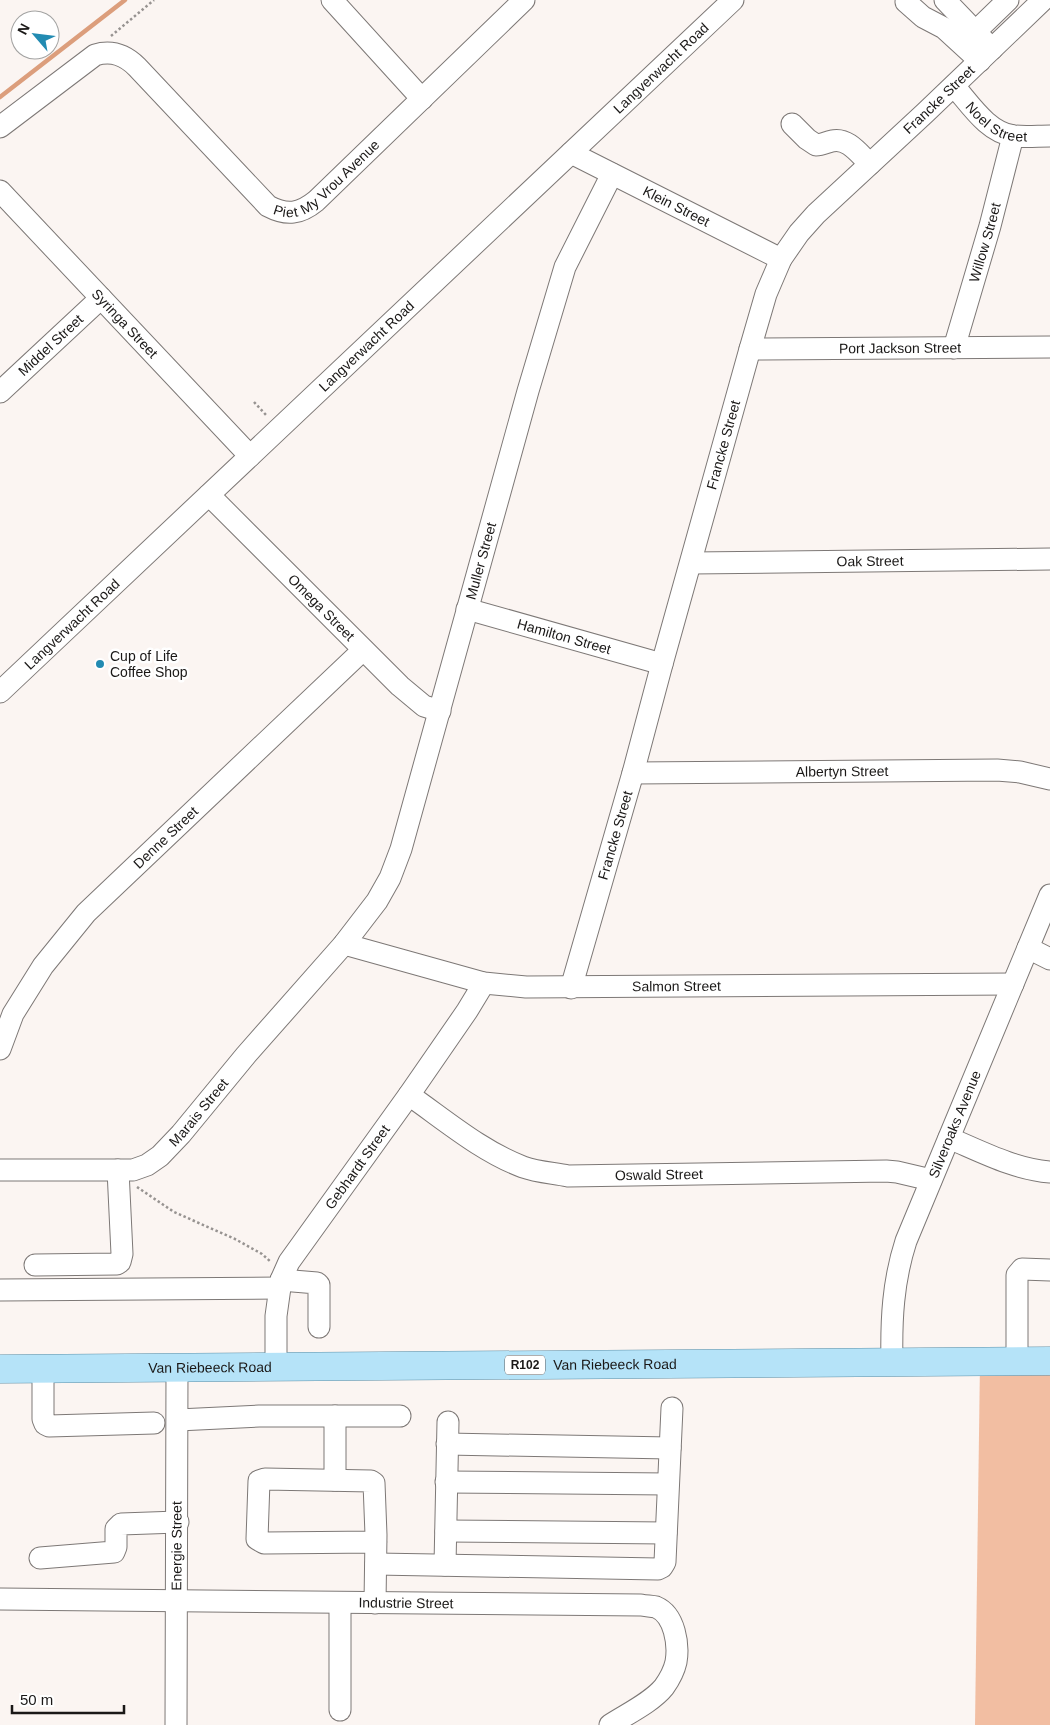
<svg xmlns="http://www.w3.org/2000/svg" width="1050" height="1725" font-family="Helvetica,sans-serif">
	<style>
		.green { fill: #f2bea2 }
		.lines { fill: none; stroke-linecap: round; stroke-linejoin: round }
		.stream { stroke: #dc9e7c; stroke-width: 4.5 }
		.minor-casing { stroke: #7d7876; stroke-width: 23 }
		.major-casing { stroke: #5f90a7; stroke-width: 29 }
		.path { stroke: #979391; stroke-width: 2.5; stroke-dasharray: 2.5 2.5; stroke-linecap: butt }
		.minor { stroke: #fff; stroke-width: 21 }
		.major { stroke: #b5e3f8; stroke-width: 28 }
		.poi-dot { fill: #228bb2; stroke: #fff; stroke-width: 2 }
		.labels { text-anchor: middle; stroke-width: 5; stroke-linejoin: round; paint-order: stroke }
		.shield { fill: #fff; stroke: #5f5d5d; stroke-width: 1 }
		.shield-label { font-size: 12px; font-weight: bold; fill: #1a1817 }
		.street-label { font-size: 14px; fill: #1a1817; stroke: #fff }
		.poi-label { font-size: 14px; fill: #1a1817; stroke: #fff; text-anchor: start }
	</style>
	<rect width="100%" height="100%" fill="#fbf5f2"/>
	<!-- green -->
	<path class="green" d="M1050,1361V1725H975L980,1362Z"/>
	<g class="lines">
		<!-- stream -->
		<path class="stream" d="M0,97L125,0"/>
		<!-- minor casing -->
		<g class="minor-casing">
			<g id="minor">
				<path d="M332,0L422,99"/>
				<path d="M945,0L992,49"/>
				<path d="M906,2L923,17L944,28L980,61"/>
				<path d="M975,32L1008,0"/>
				<path id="s1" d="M954,86C970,104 988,133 1014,136C1026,137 1038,136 1050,136"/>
				<path d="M792,124L807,139L816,145C822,145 827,142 832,141C848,137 860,155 870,164"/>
				<path id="s2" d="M0,127L95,55C112,50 125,55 137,67L268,206C287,216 300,214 316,201L524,0"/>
				<path id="s3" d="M571,153L781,259"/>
				<path id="s4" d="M0,191L250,456"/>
				<path id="s5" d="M954,348L990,226L1013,136"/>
				<path id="s6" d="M750,349L1050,347"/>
				<path id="s7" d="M0,392L101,298"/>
				<path id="s8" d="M209,495L400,686L424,706L440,711"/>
				<path id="s9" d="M691,563L1050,559"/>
				<path id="s10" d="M467,609L662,664"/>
				<path id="s11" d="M0,692L733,0"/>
				<path id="s12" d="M633,773L997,770L1020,772L1050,779"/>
				<path id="s13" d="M344,944L484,983L526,987L1013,984"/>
				<path d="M1028,948L1050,959"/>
				<path id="s14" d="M571,988L633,773L662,664L750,349L766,294L781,259L799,233L816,214L925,113L1043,0"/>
				<path id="s15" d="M0,1049L13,1014L43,966L86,913L363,650"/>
				<path id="s16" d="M409,1095C445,1120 481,1151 523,1167C537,1172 553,1173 568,1176L886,1171L897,1172L931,1180"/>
				<path d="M949,1138C982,1152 1014,1169 1050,1172"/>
				<path id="s17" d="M0,1170H133L147,1165L160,1156L181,1134L246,1055L344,944L377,901L390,878L401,849L528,391L565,267L612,174"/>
				<path d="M35,1265L117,1264L120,1262L122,1254L118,1170"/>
				<path d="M281,1280L317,1283L319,1285V1327"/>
				<path d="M0,1290L280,1288"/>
				<path d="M1017,1361V1275L1022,1269L1050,1270"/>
				<path id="s18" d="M892,1362C891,1320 893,1281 906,1241L1050,895"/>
				<path id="s19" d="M276,1367V1316L281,1280L289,1262L409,1095L467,1011L484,983"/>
				<path d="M43,1369V1419L45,1424L49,1426L154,1423"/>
				<path d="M335,1416V1480"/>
				<path d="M178,1420L259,1416H400"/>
				<path d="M447,1444L670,1448"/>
				<path d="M446,1482L668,1484"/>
				<path d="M446,1531L666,1533"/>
				<path d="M40,1558L114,1552L116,1547V1529L121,1524L178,1522"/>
				<path d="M376,1564L658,1569L662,1567L665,1562L672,1408"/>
				<path d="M445,1565L448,1422"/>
				<path id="s20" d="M0,1599L641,1605C646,1606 652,1606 656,1607C675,1615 679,1645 676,1662C674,1671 669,1680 664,1687C652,1702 627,1714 610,1725"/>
				<path d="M340,1603V1710"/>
				<path d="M375,1603L376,1535L374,1483L371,1481L265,1479L259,1481L257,1539L264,1543L376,1542"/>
				<path id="s21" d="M176,1725L177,1368"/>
			</g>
		</g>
		<!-- major casing -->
		<g class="major-casing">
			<g id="major">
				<path id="s22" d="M0,1369L1050,1361"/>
			</g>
		</g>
		<!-- path -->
		<g class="path">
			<path d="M111,36L154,0"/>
			<path d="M254,402L267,416"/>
			<path d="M137,1187L174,1212L235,1239L262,1254L271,1262"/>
		</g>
		<!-- minor -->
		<use href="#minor" class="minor"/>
		<!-- major -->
		<use href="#major" class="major"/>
	</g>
	<!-- markers -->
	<circle class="poi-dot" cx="100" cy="664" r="5"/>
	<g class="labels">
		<!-- shield labels -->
		<rect class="shield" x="505" y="1355.5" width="40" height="19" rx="4"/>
		<g class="shield-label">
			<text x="525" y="1369">R102</text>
		</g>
		<!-- street labels -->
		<g class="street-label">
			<text dy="5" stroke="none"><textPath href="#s11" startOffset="909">Langverwacht Road</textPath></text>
			<text dy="5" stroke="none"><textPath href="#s14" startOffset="984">Francke Street</textPath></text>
			<text dy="5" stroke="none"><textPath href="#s1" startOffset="58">Noel Street</textPath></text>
			<text dy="5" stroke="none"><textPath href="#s2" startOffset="428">Piet My Vrou Avenue</textPath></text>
			<text dy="5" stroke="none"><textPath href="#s3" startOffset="118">Klein Street</textPath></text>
			<text dy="5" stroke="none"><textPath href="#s5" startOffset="110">Willow Street</textPath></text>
			<text dy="5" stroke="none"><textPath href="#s4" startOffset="182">Syringa Street</textPath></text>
			<text dy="5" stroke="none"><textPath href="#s7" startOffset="69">Middel Street</textPath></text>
			<text dy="5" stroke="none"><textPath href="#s11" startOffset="504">Langverwacht Road</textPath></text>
			<text dy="5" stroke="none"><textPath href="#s6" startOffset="150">Port Jackson Street</textPath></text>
			<text dy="5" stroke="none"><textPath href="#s14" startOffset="564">Francke Street</textPath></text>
			<text dy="5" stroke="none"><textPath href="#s17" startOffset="855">Muller Street</textPath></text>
			<text dy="5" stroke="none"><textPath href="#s9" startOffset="179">Oak Street</textPath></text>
			<text dy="5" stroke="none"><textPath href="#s8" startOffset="159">Omega Street</textPath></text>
			<text dy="5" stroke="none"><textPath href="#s11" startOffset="99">Langverwacht Road</textPath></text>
			<text dy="5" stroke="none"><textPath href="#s10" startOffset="101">Hamilton Street</textPath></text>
			<text dy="5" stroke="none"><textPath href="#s12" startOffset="209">Albertyn Street</textPath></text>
			<text dy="5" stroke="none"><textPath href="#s14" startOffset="159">Francke Street</textPath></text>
			<text dy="5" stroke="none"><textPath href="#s15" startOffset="272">Denne Street</textPath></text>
			<text dy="5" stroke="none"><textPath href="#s13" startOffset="338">Salmon Street</textPath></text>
			<text dy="5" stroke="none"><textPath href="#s17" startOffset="222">Marais Street</textPath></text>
			<text dy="5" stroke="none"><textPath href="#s18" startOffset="249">Silveroaks Avenue</textPath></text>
			<text dy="5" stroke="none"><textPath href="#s19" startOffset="224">Gebhardt Street</textPath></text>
			<text dy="5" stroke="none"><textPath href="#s16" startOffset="272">Oswald Street</textPath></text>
			<text dy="5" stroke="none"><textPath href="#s22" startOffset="615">Van Riebeeck Road</textPath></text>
			<text dy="5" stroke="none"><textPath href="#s22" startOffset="210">Van Riebeeck Road</textPath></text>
			<text dy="5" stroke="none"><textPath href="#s21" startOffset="179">Energie Street</textPath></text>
			<text dy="5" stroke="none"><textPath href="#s20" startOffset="406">Industrie Street</textPath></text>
		</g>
		<!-- poi labels -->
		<g class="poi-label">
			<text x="110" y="661">Cup of Life<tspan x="110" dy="16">Coffee Shop</tspan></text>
		</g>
	</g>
	<!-- north arrow -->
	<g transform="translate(35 35) rotate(298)"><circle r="24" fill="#ffffff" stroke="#a3a3a2"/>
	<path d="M0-4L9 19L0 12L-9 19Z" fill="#228bb2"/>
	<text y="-8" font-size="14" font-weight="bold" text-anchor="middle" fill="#1a1817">N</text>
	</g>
	<!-- scale -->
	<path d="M12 1705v8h112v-8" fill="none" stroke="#1a1817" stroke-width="2.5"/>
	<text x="20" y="1705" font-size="15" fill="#1a1817" stroke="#ffffff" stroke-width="4" paint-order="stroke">50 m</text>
</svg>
